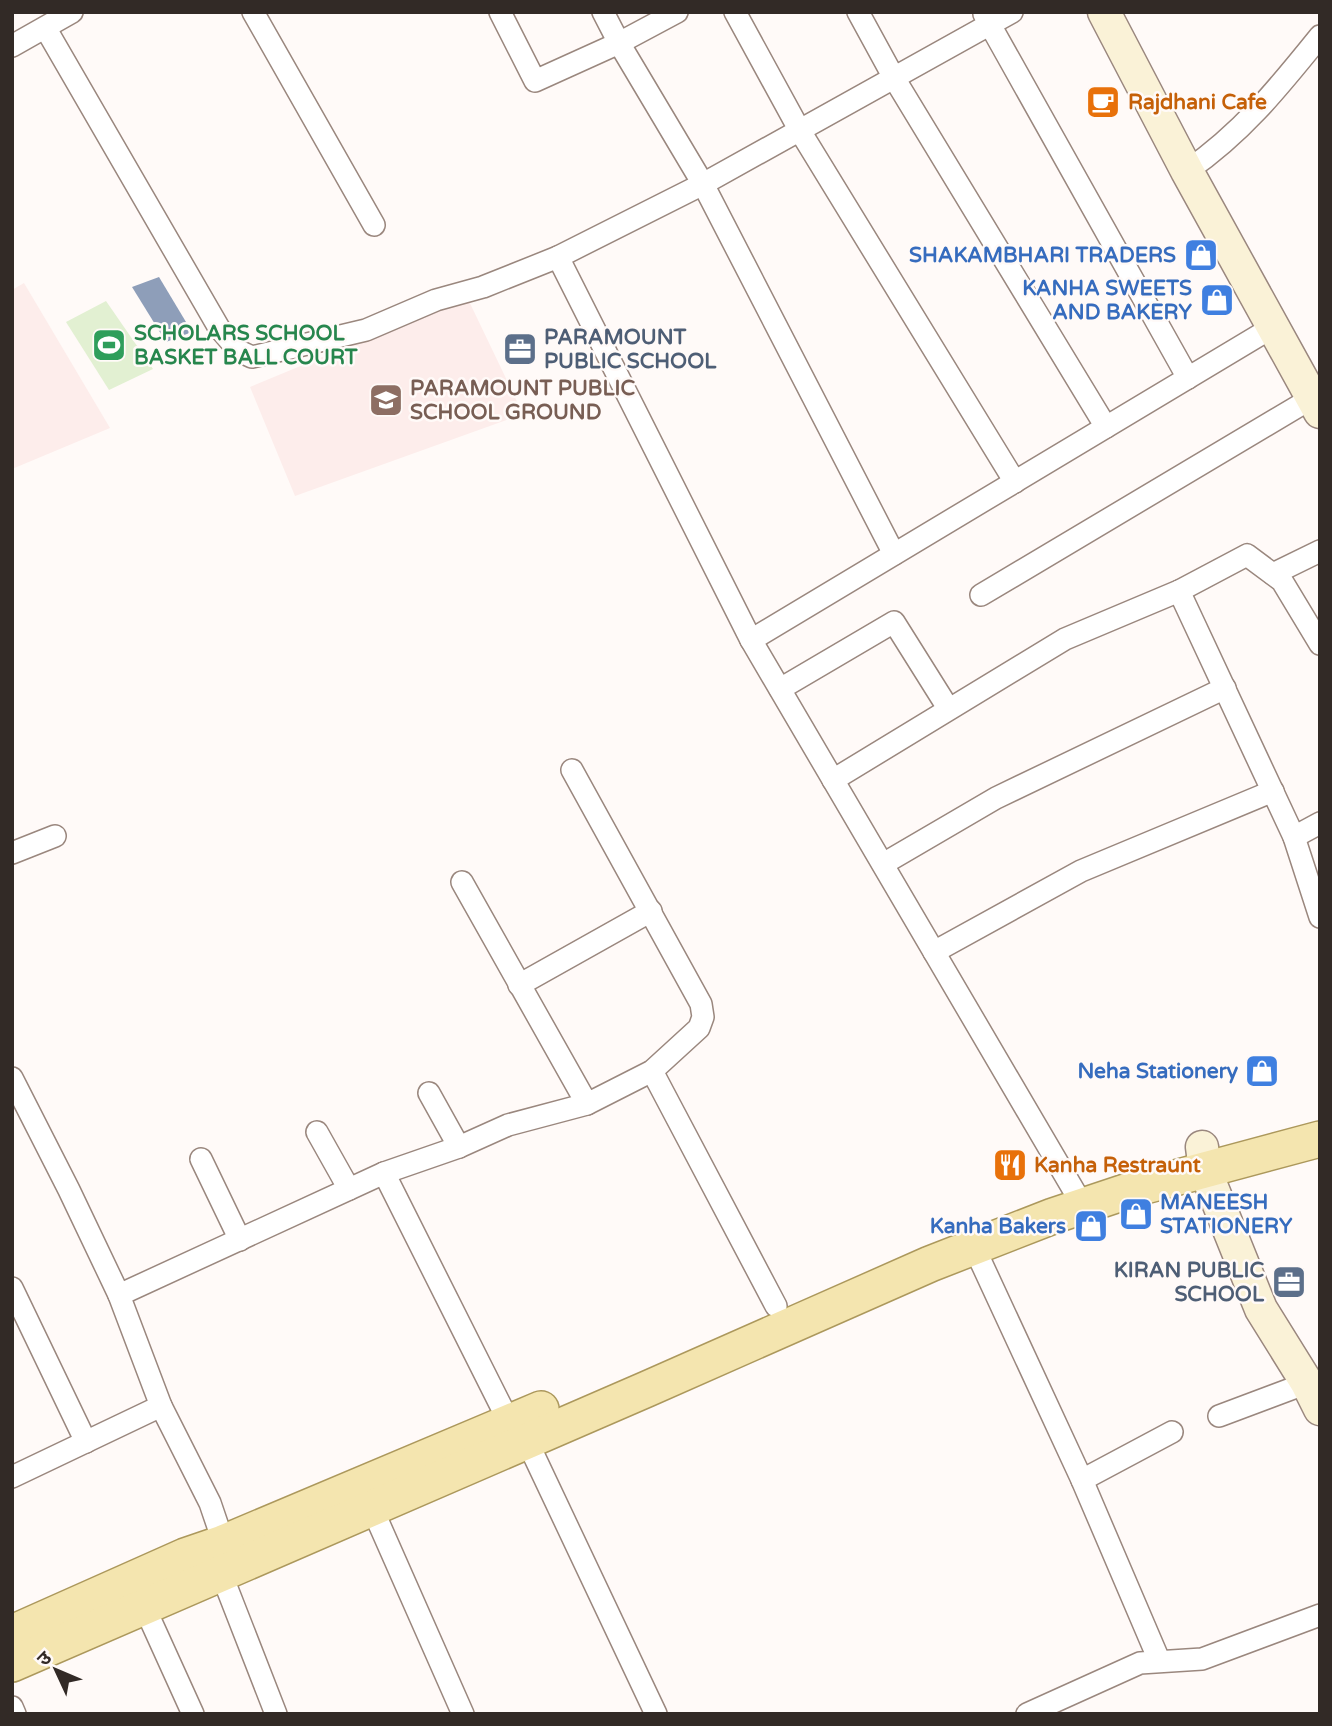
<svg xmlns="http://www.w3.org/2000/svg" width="1332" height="1726" font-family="'Varela Round','Noto Sans Devanagari',sans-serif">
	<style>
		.education { fill: #fdedeb }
		.green { fill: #e2f0d2 }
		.water { fill: #8e9eb9 }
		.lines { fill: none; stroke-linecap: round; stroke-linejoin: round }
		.street-casing { stroke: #9a877e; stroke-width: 24 }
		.secondary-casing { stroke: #9a877e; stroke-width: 35 }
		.primary-casing { stroke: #ac985c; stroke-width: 38 }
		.street { stroke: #fff; stroke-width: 21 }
		.secondary { stroke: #faf2d7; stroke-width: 32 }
		.primary { stroke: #f4e5af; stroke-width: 35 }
		.labels { text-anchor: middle; stroke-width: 5; stroke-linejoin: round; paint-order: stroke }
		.food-label { font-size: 21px; font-weight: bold; fill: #c56008; stroke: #fffaf8; text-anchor: start }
		.shop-label { font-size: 21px; font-weight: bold; fill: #366cbe; stroke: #fffaf8; text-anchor: end }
		.leisure-label { font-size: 21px; font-weight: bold; fill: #27864d; stroke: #fffaf8; text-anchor: start }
		.service-label { font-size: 21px; font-weight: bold; fill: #4e5e75; stroke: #fffaf8; text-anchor: start }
		.education-label { font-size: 21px; font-weight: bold; fill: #785e54; stroke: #fffaf8; text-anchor: start }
	</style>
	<rect width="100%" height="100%" fill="#fffaf8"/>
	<!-- education -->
	<g class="education">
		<path d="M24,283L110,428L12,469V290Z"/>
		<path d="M467,297L523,414L295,496L250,387Z"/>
	</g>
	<!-- green -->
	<path class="green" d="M106,301L153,369L109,390L66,322Z"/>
	<!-- water -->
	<path class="water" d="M159,277L192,332L166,342L132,287Z"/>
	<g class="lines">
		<!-- street casing -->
		<g class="street-casing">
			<g id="street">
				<path d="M253,12L374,225"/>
				<path d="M500,12L535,81L619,43L677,12"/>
				<path d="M603,12L619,43L703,184L894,554"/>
				<path d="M735,12L800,131L1015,482"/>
				<path d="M858,12L894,78L1106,427"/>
				<path d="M984,14L1188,378"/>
				<path d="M46,29L219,328L239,351L252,357L366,330L436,300L483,287L558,257L703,184L1012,12"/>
				<path d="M12,46L72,12"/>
				<path d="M1187,171C1243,132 1278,88 1320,36"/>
				<path d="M558,257L751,640L1083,1206"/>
				<path d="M1273,574L1320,551"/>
				<path d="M1179,591L1294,837L1320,917"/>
				<path d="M981,595L1312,398"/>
				<path d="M751,640L1273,327"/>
				<path d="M780,689L894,622L948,708"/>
				<path d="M833,780L1065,639L1179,591L1247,555L1282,581L1320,644"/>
				<path d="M1294,837L1320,823"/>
				<path d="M12,853L55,836"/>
				<path d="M883,864L996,798L1225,688"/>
				<path d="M462,882L587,1104L652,1071L699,1028L703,1017L701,1004L572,770"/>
				<path d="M934,952L1081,871L1273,791"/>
				<path d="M519,985L651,911"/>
				<path d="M652,1071L776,1306"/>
				<path d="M12,1078L69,1190L119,1295L161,1406L210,1503L227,1553"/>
				<path d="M429,1093L459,1147"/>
				<path d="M317,1132L349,1189"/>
				<path d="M201,1159L240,1240"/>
				<path d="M384,1173L509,1422"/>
				<path d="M974,1247L1082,1480L1159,1660"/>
				<path d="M12,1288L86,1442"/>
				<path d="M119,1295L384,1173L459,1147L508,1125L587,1104"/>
				<path d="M1219,1416L1307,1383"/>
				<path d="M527,1441L656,1714"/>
				<path d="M12,1477L161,1406"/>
				<path d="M1082,1480L1172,1432"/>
				<path d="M372,1508L463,1714"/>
				<path d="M221,1573L276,1714"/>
				<path d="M144,1606L193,1714"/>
				<path d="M12,1707L15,1714"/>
				<path d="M1027,1714L1140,1663L1202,1659L1320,1615"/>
			</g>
		</g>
		<!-- secondary casing -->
		<g class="secondary-casing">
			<g id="secondary">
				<path d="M1104,12L1187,171L1320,412"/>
				<path d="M1202,1147L1205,1170L1261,1309L1307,1383L1320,1409"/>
			</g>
		</g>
		<!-- primary casing -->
		<g class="primary-casing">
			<g id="primary">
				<path d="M12,1633L185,1556L223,1543L541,1409"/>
				<path d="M12,1664L647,1389L930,1264L1053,1216L1134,1189L1320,1139"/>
			</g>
		</g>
		<!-- street -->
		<use href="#street" class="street"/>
		<!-- secondary -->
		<use href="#secondary" class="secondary"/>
		<!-- primary -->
		<use href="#primary" class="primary"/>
	</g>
	<!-- icons -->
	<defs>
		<g id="cafe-square" transform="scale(1.75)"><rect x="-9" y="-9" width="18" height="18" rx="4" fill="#e8710a" stroke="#fffaf8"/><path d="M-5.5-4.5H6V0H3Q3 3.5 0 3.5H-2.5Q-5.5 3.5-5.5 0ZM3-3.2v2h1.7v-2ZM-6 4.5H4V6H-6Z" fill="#fff"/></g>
		<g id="shop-square" transform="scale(1.75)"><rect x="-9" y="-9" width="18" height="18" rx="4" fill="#3f7fe0" stroke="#fffaf8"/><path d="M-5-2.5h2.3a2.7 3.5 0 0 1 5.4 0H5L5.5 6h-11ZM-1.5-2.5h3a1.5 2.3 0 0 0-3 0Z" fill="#fff"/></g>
		<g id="stadium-square" transform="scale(1.75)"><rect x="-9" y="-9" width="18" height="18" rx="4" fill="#2e9e5b" stroke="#fffaf8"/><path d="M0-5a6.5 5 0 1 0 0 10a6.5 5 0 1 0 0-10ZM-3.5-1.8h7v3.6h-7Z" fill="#fff"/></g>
		<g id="office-square" transform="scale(1.75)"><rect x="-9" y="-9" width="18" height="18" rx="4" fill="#5c6f8a" stroke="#fffaf8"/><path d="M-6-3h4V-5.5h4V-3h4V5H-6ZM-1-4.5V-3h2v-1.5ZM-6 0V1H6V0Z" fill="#fff"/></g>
		<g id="school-square" transform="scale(1.75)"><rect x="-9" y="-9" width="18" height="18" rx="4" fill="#8d6e63" stroke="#fffaf8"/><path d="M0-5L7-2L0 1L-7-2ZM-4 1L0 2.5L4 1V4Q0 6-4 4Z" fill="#fff"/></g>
		<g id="restaurant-square" transform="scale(1.75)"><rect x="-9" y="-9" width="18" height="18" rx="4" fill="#e8710a" stroke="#fffaf8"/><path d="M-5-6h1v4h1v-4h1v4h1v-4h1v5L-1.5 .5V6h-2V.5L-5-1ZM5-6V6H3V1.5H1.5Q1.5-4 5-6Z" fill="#fff"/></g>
	</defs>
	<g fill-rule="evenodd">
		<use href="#cafe-square" x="1103" y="102"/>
		<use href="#shop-square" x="1201" y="255"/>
		<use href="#shop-square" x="1217" y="300"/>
		<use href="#stadium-square" x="109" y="345"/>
		<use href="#office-square" x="520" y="349"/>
		<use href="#school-square" x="386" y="400"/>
		<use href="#shop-square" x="1262" y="1071"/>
		<use href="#restaurant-square" x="1010" y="1165"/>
		<use href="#shop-square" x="1136" y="1214"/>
		<use href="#shop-square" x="1091" y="1226"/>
		<use href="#office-square" x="1289" y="1282"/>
	</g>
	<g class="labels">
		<!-- food labels -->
		<g class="food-label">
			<text x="1128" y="109">Rajdhani Cafe</text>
			<text x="1034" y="1172">Kanha Restraunt</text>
		</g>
		<!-- shop labels -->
		<g class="shop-label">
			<text x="1176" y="262">SHAKAMBHARI TRADERS</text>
			<text x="1192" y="295">KANHA SWEETS<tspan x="1192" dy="24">AND BAKERY</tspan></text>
			<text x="1238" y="1078">Neha Stationery</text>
			<text x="1160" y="1209" text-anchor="start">MANEESH<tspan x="1160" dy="24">STATIONERY</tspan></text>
			<text x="1066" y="1233">Kanha Bakers</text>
		</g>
		<!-- leisure labels -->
		<g class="leisure-label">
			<text x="134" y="340">SCHOLARS SCHOOL<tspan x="134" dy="24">BASKET BALL COURT</tspan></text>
		</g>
		<!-- service labels -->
		<g class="service-label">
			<text x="544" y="344">PARAMOUNT<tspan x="544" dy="24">PUBLIC SCHOOL</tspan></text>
			<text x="1264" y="1277" text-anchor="end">KIRAN PUBLIC<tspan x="1264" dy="24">SCHOOL</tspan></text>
		</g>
		<!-- education labels -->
		<g class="education-label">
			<text x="410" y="395">PARAMOUNT PUBLIC<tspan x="410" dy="24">SCHOOL GROUND</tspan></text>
		</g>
	</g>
	<!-- border -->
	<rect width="1332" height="1726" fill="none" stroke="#322a26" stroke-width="28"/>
	<!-- north arrow -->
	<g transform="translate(56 1670) rotate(314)" stroke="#fffaf8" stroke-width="5" paint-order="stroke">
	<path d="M0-5L12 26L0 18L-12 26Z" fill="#322a26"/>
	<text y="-10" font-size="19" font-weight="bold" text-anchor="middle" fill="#322a26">उ</text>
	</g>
</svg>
